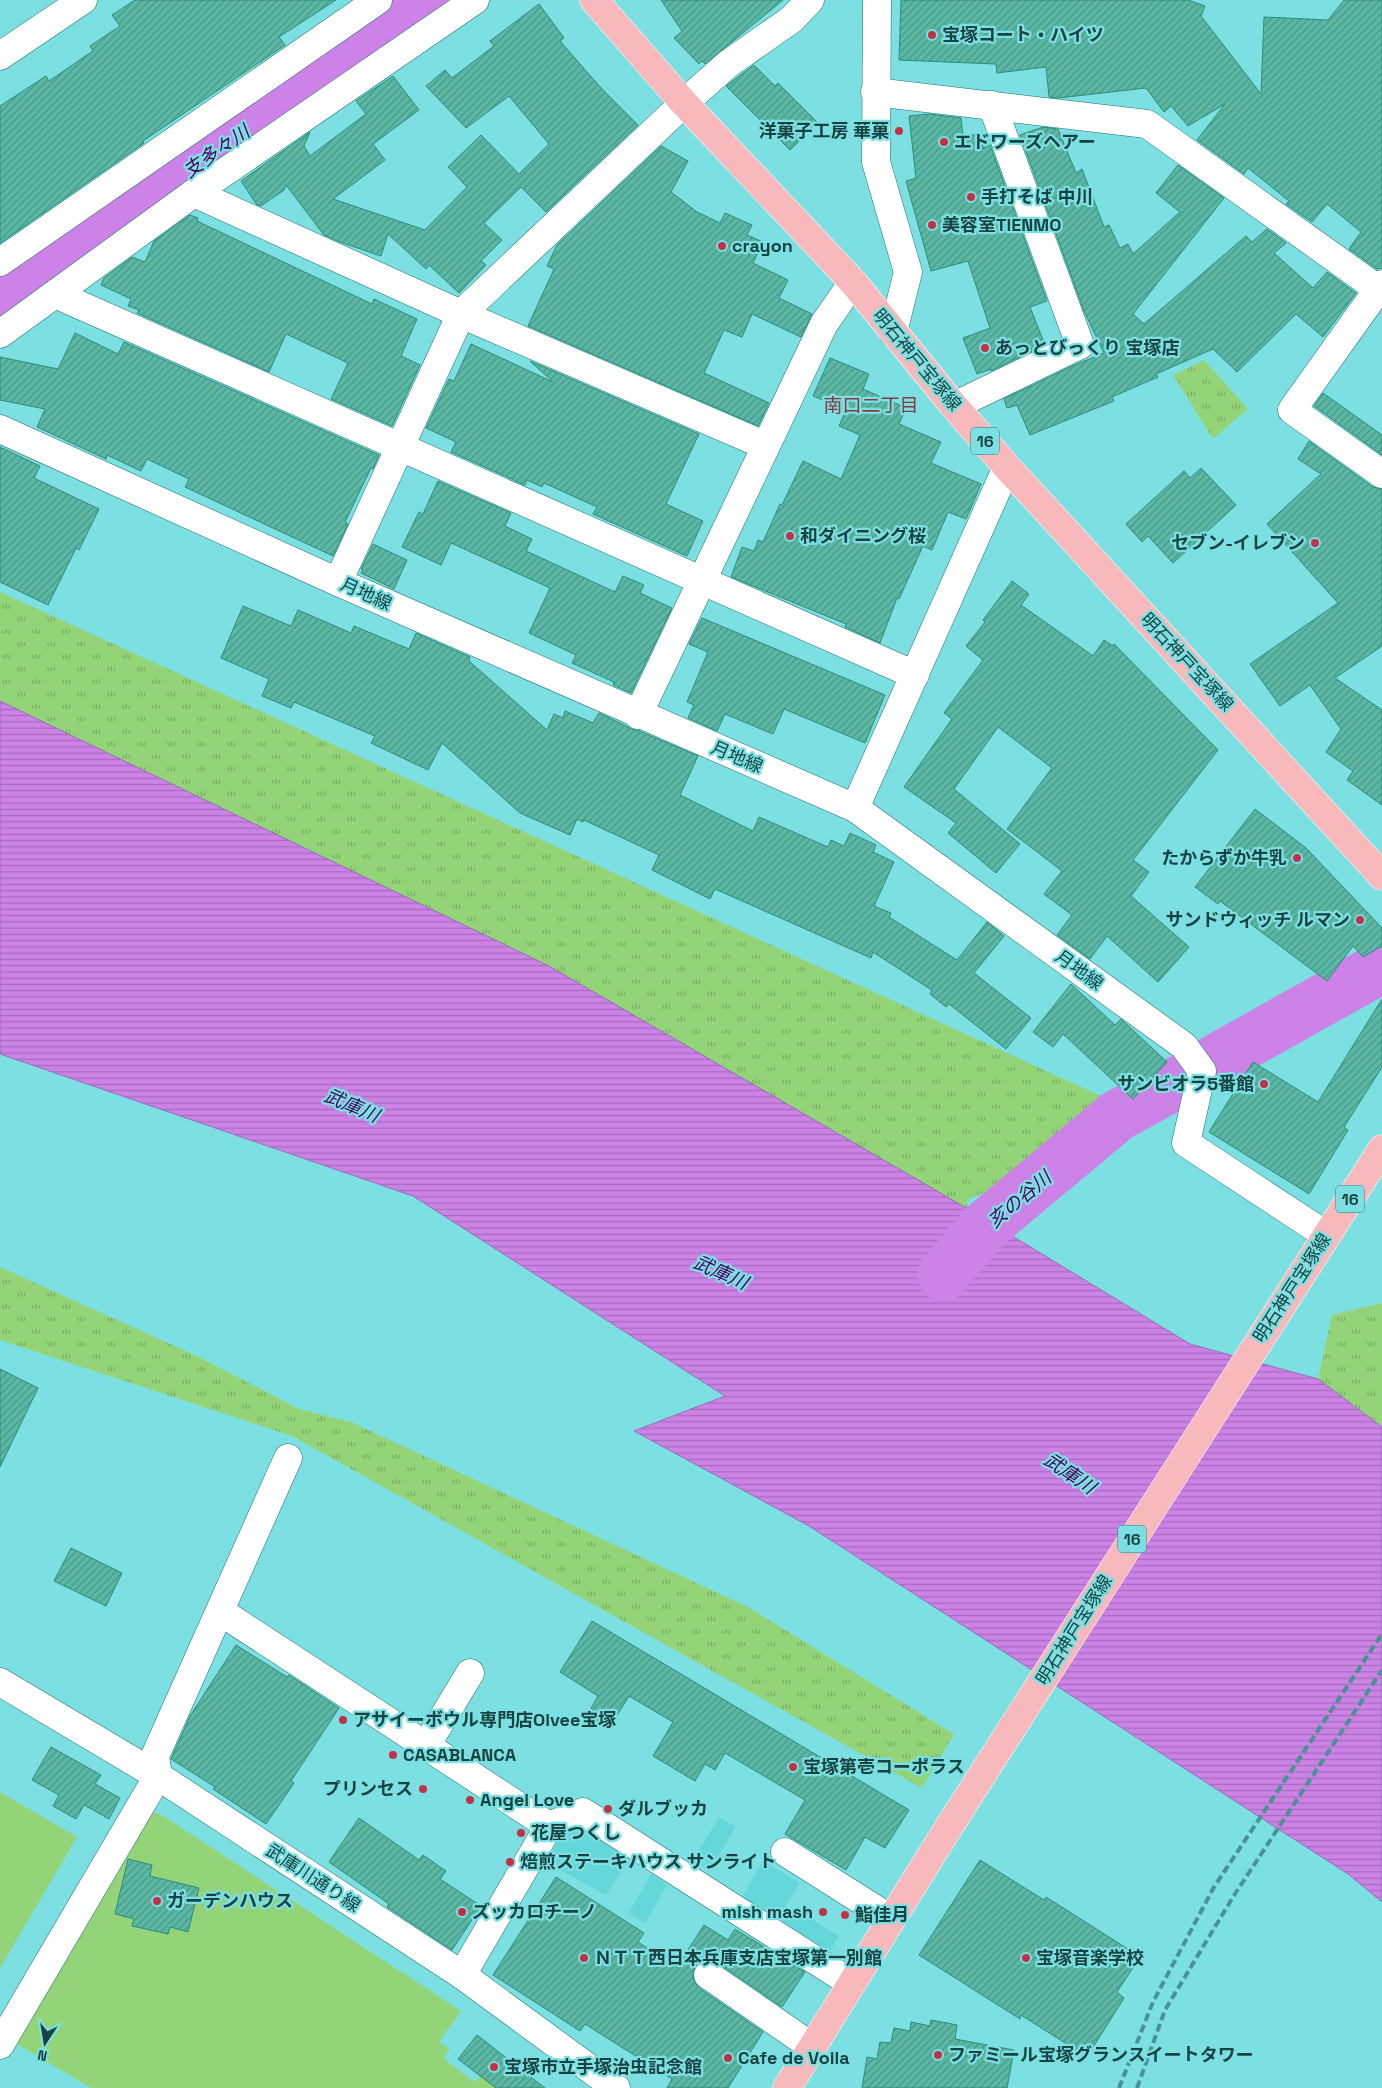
<svg xmlns="http://www.w3.org/2000/svg" width="1382" height="2088" font-family="'Space Grotesk','Noto Sans JP',sans-serif">
	<style>
		.built { fill: #63d7d9 }
		.grass { fill: url(#grass-tufts) }
		.green { fill: #94d479 }
		.water { fill: url(#water-rules); stroke: #966fb5 }
		.lines { fill: none; stroke-linecap: round; stroke-linejoin: round }
		.river { stroke: #cc82e6; stroke-width: 52 }
		.building { fill: url(#building-hatch); stroke: #2b8d7a }
		.minor-casing { stroke: #1d6f71; stroke-width: 29 }
		.major-casing { stroke: #fff; stroke-width: 29 }
		.minor { stroke: #fff; stroke-width: 28 }
		.major { stroke: #f8b9bd; stroke-width: 28 }
		.rail { stroke: #4a9293; stroke-width: 4; stroke-dasharray: 8 4; stroke-linecap: butt }
		.poi-dot { fill: #c13148; stroke: #7ce0e2; stroke-width: 2 }
		.labels { text-anchor: middle; stroke-width: 4.5; stroke-linejoin: round; paint-order: stroke }
		.shield { fill: #7ce0e2; stroke: #357273; stroke-width: 1 }
		.shield-label { font-size: 16px; font-weight: bold; fill: #174343 }
		.poi-label { font-size: 18px; font-weight: bold; fill: #174343; stroke: #7ce0e2; text-anchor: start }
		.street-label { font-size: 18px; fill: #174343; stroke: #7ce0e2 }
		.water-label { font-size: 19px; font-style: italic; fill: #4c0060; stroke: #7ce0e2 }
		.neighbourhood-label { font-size: 19px; fill: #843c42; stroke: #7ce0e2 }
	</style>
	<defs>
		<pattern id="grass-tufts" width="24" height="20" patternUnits="userSpaceOnUse" patternTransform="scale(1.25)"><rect width="24" height="20" fill="#94d479"/><path d="M3 7l-1-3M5 7V3M7 7l1-3M15 17l-1-3M17 17v-4M19 17l1-3" fill="none" stroke="#78ae65"/></pattern>
		<pattern id="water-rules" width="6" height="5" patternUnits="userSpaceOnUse" patternTransform="scale(1.25)"><rect width="6" height="5" fill="#cc82e6"/><path d="M0 2.5h6" fill="none" stroke="#a56cbc"/></pattern>
		<pattern id="building-hatch" width="6" height="6" patternUnits="userSpaceOnUse" patternTransform="scale(1.25)"><rect width="6" height="6" fill="#5bb8a4"/><path d="M-1 1l2-2M0 6l6-6M5 7l2-2" fill="none" stroke="#4a9787"/></pattern>
	</defs>
	<rect width="100%" height="100%" fill="#7ce0e2"/>
	<!-- built -->
	<g class="built">
		<path d="M719,1818L736,1826L710,1870L692,1861Z"/>
		<path d="M581,1827L632,1855L606,1895L546,1862L562,1835Z"/>
		<path d="M763,1861L800,1883L778,1918L741,1899Z"/>
		<path d="M651,1874L667,1885L645,1923L629,1913Z"/>
		<path d="M790,1906L839,1936L827,1956L780,1927Z"/>
	</g>
	<!-- grass -->
	<g class="grass">
		<path d="M1204,360L1248,409L1213,439L1173,375Z"/>
		<path d="M0,592L1114,1102L1046,1150L1031,1173L967,1200L968,1209L549,966L0,701Z"/>
		<path d="M0,1267L199,1357L299,1409L351,1422L748,1607L954,1734L922,1788L292,1436L0,1340Z"/>
		<path d="M1382,1303V1427L1318,1379L1332,1315Z"/>
	</g>
	<!-- green -->
	<g class="green">
		<path d="M0,1792L77,1837L0,1968Z"/>
		<path d="M145,1811L160,1814L461,2011L439,2042L449,2049L444,2059L475,2082L480,2076L496,2088H91L12,2041Z"/>
	</g>
	<!-- water -->
	<path class="water" d="M0,701L549,966L968,1209L1190,1344L1318,1379L1382,1427V1902L1348,1874L809,1526L634,1431L725,1396L413,1196L0,1054Z"/>
	<g class="lines">
		<!-- river -->
		<g class="river">
			<path d="M0,303L432,0"/>
			<path d="M1214,1061L1382,967"/>
			<path d="M943,1275L984,1227L1117,1116L1180,1081"/>
		</g>
	</g>
	<!-- building -->
	<g class="building">
		<path d="M135,0H336L279,37L285,45L143,141L144,143L0,243V106L46,76L49,81L93,51L90,46L120,26L112,15Z"/>
		<path d="M661,0H783L705,64L702,61L699,64L674,38L682,31Z"/>
		<path d="M901,0H1188L1205,6L1201,16L1261,94L1264,17L1328,20L1344,0H1382V268L1377,269L1349,249L1361,232L1327,204L1312,222L1286,204L1289,201L1248,168L1244,174L1197,140L1225,104L1188,126L1171,106L1164,112L1146,88L1058,98L1049,97L1046,67L997,73L996,64L899,60Z"/>
		<path d="M539,4L564,38L560,41L601,88L638,125L546,212L521,187L484,223L502,240L481,261L486,265L459,293L429,265L426,269L388,234L381,256L340,242L324,235L286,185L284,190L261,206L257,205L241,181L310,132L304,146L310,156L366,114L356,101L393,76L419,110L373,144L385,160L333,199L425,230L467,187L448,167L481,135L519,174L549,144L509,96L466,128L426,86L445,70L452,78L494,46L490,41Z"/>
		<path d="M754,65L775,86L778,83L818,123L790,150L726,86Z"/>
		<path d="M929,114L961,118L963,136L981,134L983,148L990,145L1047,301L1030,307L1045,345L991,371V369L977,374L963,338L990,328L968,261L931,271L906,181L916,178L909,116Z"/>
		<path d="M1043,127L1058,129L1076,173L1082,169L1104,227L1109,225L1120,248L1128,244L1133,254L1180,212L1156,193L1178,165L1224,198L1133,314L1144,324L1246,236L1252,242L1267,229L1286,243L1274,253L1313,288L1327,272L1356,293L1323,337L1296,314L1237,372L1213,349L1156,374L1158,377L1112,397L1114,401L1030,435L1017,405L1007,408L1004,399L1072,366L1104,353L1084,311L1020,135Z"/>
		<path d="M661,146L688,161L671,192L697,212L720,223L725,213L752,225L747,235L763,242L753,263L788,280L779,298L812,314L801,337L752,314L742,337L724,330L704,373L769,403L758,426L528,326L554,269L547,266L557,245Z"/>
		<path d="M190,215L198,218L197,221L372,304L374,299L417,319L401,356L420,365L392,426L331,399L348,363L286,334L269,372L137,313L139,310L128,306L131,299L101,285L104,278L132,257L145,262L154,241Z"/>
		<path d="M75,333L118,354L124,342L379,455L373,469L371,468L345,522L348,524L333,556L185,487L189,479L147,459L141,471L107,455L106,459L37,427L45,409L0,400V357L58,369Z"/>
		<path d="M471,344L553,382L530,361L699,434L666,504L703,521L687,556L593,514L597,507L544,483L542,487L527,480L525,485L451,452L456,442L426,428L449,379L454,381Z"/>
		<path d="M830,358L869,374L863,389L906,408L899,424L941,442L931,463L981,484L966,519L948,512L932,550L923,546L899,599L897,598L880,643L845,627L846,624L731,577L742,547L754,551L758,540L763,542L780,504L782,505L803,461L841,479L860,435L839,426L846,410L813,396Z"/>
		<path d="M1323,393L1382,435V455L1314,406Z"/>
		<path d="M1309,441L1373,487L1382,489V646L1335,678L1382,710V805L1347,780L1353,771L1326,752L1341,729L1310,685L1280,706L1250,664L1338,603L1267,524L1321,474L1298,459Z"/>
		<path d="M0,447L40,466L34,478L99,509L79,550L76,548L48,605L0,582Z"/>
		<path d="M1201,468L1236,505L1173,563L1148,536L1142,542L1126,524L1184,471L1190,478Z"/>
		<path d="M438,481L511,513L505,526L532,539L526,551L615,592L623,576L644,585L640,593L672,608L631,693L613,685L614,682L572,663L576,655L529,633L550,588L451,543L441,565L402,547L419,512L423,514Z"/>
		<path d="M373,544L407,560L394,589L361,573L363,570L361,569Z"/>
		<path d="M1012,581L1029,594L1021,605L1093,656L1104,640L1113,646L1114,644L1218,750L1133,860L1149,872L1131,896L1189,947L1158,982L1107,936L1090,959L1057,935L1072,915L1044,894L1062,871L1007,829L1052,768L998,727L954,789L1020,844L996,873L948,833L956,823L904,787L952,719L944,713L983,660L966,646L985,622L983,620Z"/>
		<path d="M243,606L291,626L298,610L351,633L354,626L409,649L416,633L470,657L469,661L547,730L554,714L563,718L565,711L593,723L599,713L632,729L639,731L698,756L680,795L753,831L759,817L828,847L831,840L844,846L850,833L876,845L873,852L894,862L874,906L891,913L889,917L957,960L987,922L1004,936L974,973L1031,1018L1006,1049L949,1004L946,1007L930,994L932,991L930,989L873,952L871,958L715,889L710,899L652,870L659,855L584,820L583,822L577,819L570,835L520,813L442,743L428,770L371,743L375,736L294,702L291,708L262,696L269,679L221,658Z"/>
		<path d="M702,618L885,695L865,743L784,709L773,734L725,714L717,731L688,718L694,705L687,702L708,652L689,644Z"/>
		<path d="M1255,809L1306,848L1382,928V946L1363,957L1353,946L1327,981L1220,901L1218,904L1195,887Z"/>
		<path d="M1071,984L1115,1025L1121,1019L1167,1062L1133,1099L1063,1034L1053,1047L1033,1032Z"/>
		<path d="M1382,999V1067L1344,1127L1348,1130L1309,1194L1209,1132L1253,1062L1318,1102Z"/>
		<path d="M0,1369L38,1388L0,1467Z"/>
		<path d="M71,1548L122,1573L106,1606L54,1581Z"/>
		<path d="M592,1621L909,1810L885,1848L865,1837L846,1870L785,1834L805,1800L725,1753L715,1770L705,1764L695,1781L653,1756L673,1722L629,1696L609,1728L587,1715L598,1696L560,1672Z"/>
		<path d="M236,1645L287,1677L289,1675L339,1708L291,1781L294,1783L266,1824L213,1789L215,1787L171,1759L190,1716Z"/>
		<path d="M51,1747L101,1775L95,1784L120,1798L109,1819L84,1805L76,1819L53,1806L59,1795L32,1780Z"/>
		<path d="M359,1818L419,1860L423,1855L446,1871L440,1879L481,1906L452,1950L387,1907L389,1904L329,1862Z"/>
		<path d="M128,1859L152,1865L150,1876L199,1888L188,1932L170,1927L168,1934L132,1926L134,1919L115,1914Z"/>
		<path d="M980,1860L1044,1900L1046,1897L1131,1951L1129,1955L1138,1960L1117,1992L1124,1998L1087,2057L1021,2015L1020,2019L919,1955Z"/>
		<path d="M556,1877L644,1933L638,1942L677,1967L704,1925L728,1940L735,1929L805,1972L782,2007L716,1962L710,1960L702,1961L695,1967L693,1973L694,1981L699,1988L763,2032L728,2088H667L672,2079L585,2024L580,2031L493,1975Z"/>
		<path d="M931,2020L957,2025L955,2039L1014,2050L1007,2088H862L867,2057L877,2059L880,2042L891,2043L894,2028L910,2031L911,2022L930,2026Z"/>
		<path d="M477,2035L545,2088H496L458,2059Z"/>
	</g>
	<g class="lines">
		<!-- minor casing -->
		<g class="minor-casing">
			<g id="minor">
				<path d="M877,0L876,162L908,272L893,332"/>
				<path d="M0,56L83,0"/>
				<path d="M875,92L1147,124L1378,289"/>
				<path d="M194,193L461,314L764,445"/>
				<path d="M0,262L378,0"/>
				<path d="M1382,284L1292,410L1382,474"/>
				<path d="M55,294L915,675"/>
				<path d="M0,334L194,193L475,0"/>
				<path d="M954,406L1080,345L992,105"/>
				<path d="M0,429L338,582L855,808L1184,1046L1202,1071L1186,1143L1326,1235"/>
				<path d="M338,582L461,314L684,103L728,64L792,19L810,0"/>
				<path d="M638,715L824,324L853,282"/>
				<path d="M855,808L1007,467"/>
				<path d="M221,1612L549,1826"/>
				<path d="M0,1682L158,1776L462,1975L616,2088"/>
				<path d="M426,1746L470,1673"/>
				<path d="M785,1852L891,1919"/>
				<path d="M462,1975L549,1826L583,1812L851,1983"/>
				<path d="M708,1975L811,2046"/>
				<path d="M0,2045L158,1776L155,1756L288,1458"/>
			</g>
		</g>
		<!-- major casing -->
		<g class="major-casing">
			<g id="major">
				<path d="M594,0L684,103L853,282L954,406L1007,467L1382,876"/>
				<path d="M787,2088L947,1830L1382,1149"/>
			</g>
		</g>
		<!-- minor -->
		<use href="#minor" class="minor"/>
		<!-- major -->
		<use href="#major" class="major"/>
		<!-- rail -->
		<g class="rail">
			<path d="M1119,2088L1153,2002L1214,1887L1382,1634"/>
			<path d="M1137,2088L1165,2010L1233,1897L1382,1670"/>
		</g>
	</g>
	<!-- markers -->
	<g class="poi-dot">
		<circle cx="932" cy="35" r="5"/>
		<circle cx="899" cy="131" r="5"/>
		<circle cx="944" cy="142" r="5"/>
		<circle cx="971" cy="197" r="5"/>
		<circle cx="932" cy="225" r="5"/>
		<circle cx="722" cy="246" r="5"/>
		<circle cx="985" cy="348" r="5"/>
		<circle cx="790" cy="536" r="5"/>
		<circle cx="1315" cy="543" r="5"/>
		<circle cx="1297" cy="858" r="5"/>
		<circle cx="1360" cy="920" r="5"/>
		<circle cx="1264" cy="1084" r="5"/>
		<circle cx="343" cy="1720" r="5"/>
		<circle cx="393" cy="1755" r="5"/>
		<circle cx="793" cy="1767" r="5"/>
		<circle cx="423" cy="1789" r="5"/>
		<circle cx="470" cy="1800" r="5"/>
		<circle cx="608" cy="1809" r="5"/>
		<circle cx="521" cy="1833" r="5"/>
		<circle cx="510" cy="1862" r="5"/>
		<circle cx="157" cy="1901" r="5"/>
		<circle cx="462" cy="1912" r="5"/>
		<circle cx="823" cy="1912" r="5"/>
		<circle cx="845" cy="1915" r="5"/>
		<circle cx="584" cy="1958" r="5"/>
		<circle cx="1026" cy="1958" r="5"/>
		<circle cx="938" cy="2055" r="5"/>
		<circle cx="728" cy="2058" r="5"/>
		<circle cx="494" cy="2067" r="5"/>
	</g>
	<g class="labels">
		<!-- shield labels -->
		<g class="shield">
			<rect x="971" y="427.5" width="28" height="27" rx="4"/>
			<rect x="1336" y="1185.5" width="28" height="27" rx="4"/>
			<rect x="1118" y="1525.5" width="28" height="27" rx="4"/>
		</g>
		<g class="shield-label">
			<text x="985" y="447">16</text>
			<text x="1350" y="1205">16</text>
			<text x="1132" y="1545">16</text>
		</g>
		<!-- poi labels -->
		<g class="poi-label">
			<text x="942" y="41">宝塚コート・ハイツ</text>
			<text x="889" y="137" text-anchor="end">洋菓子工房 華菓</text>
			<text x="954" y="148">エドワーズヘアー</text>
			<text x="981" y="203">手打そば 中川</text>
			<text x="942" y="231">美容室TIENMO</text>
			<text x="732" y="252">crayon</text>
			<text x="995" y="354">あっとびっくり 宝塚店</text>
			<text x="800" y="542">和ダイニング桜</text>
			<text x="1305" y="549" text-anchor="end">セブン-イレブン</text>
			<text x="1287" y="864" text-anchor="end">たからずか牛乳</text>
			<text x="1350" y="926" text-anchor="end">サンドウィッチ ルマン</text>
			<text x="1254" y="1090" text-anchor="end">サンビオラ5番館</text>
			<text x="353" y="1726">アサイーボウル専門店Olvee宝塚</text>
			<text x="403" y="1761">CASABLANCA</text>
			<text x="803" y="1773">宝塚第壱コーポラス</text>
			<text x="413" y="1795" text-anchor="end">プリンセス</text>
			<text x="480" y="1806">Angel Love</text>
			<text x="618" y="1815">ダルブッカ</text>
			<text x="531" y="1839">花屋つくし</text>
			<text x="520" y="1868">焙煎ステーキハウス サンライト</text>
			<text x="167" y="1907">ガーデンハウス</text>
			<text x="472" y="1918">ズッカロチーノ</text>
			<text x="813" y="1918" text-anchor="end">mish mash</text>
			<text x="855" y="1921">鮨佳月</text>
			<text x="594" y="1964">ＮＴＴ西日本兵庫支店宝塚第一別館</text>
			<text x="1036" y="1964">宝塚音楽学校</text>
			<text x="948" y="2061">ファミール宝塚グランスイートタワー</text>
			<text x="738" y="2064">Cafe de Voila</text>
			<text x="504" y="2073">宝塚市立手塚治虫記念館</text>
		</g>
		<!-- street labels -->
		<g class="street-label">
			<text transform="translate(917 360) rotate(50)" y="6">明石神戸宝塚線</text>
			<text transform="translate(366 594) rotate(24)" y="6">月地線</text>
			<text transform="translate(1187 662) rotate(47)" y="6">明石神戸宝塚線</text>
			<text transform="translate(737 757) rotate(23)" y="6">月地線</text>
			<text transform="translate(1079 970) rotate(36)" y="6">月地線</text>
			<text transform="translate(1292 1288) rotate(-57)" y="6">明石神戸宝塚線</text>
			<text transform="translate(1074 1630) rotate(-58)" y="6">明石神戸宝塚線</text>
			<text transform="translate(313 1878) rotate(33)" y="6">武庫川通り線</text>
		</g>
		<!-- water labels -->
		<g class="water-label">
			<text transform="translate(216 151) rotate(-35)" y="7">支多々川</text>
			<text transform="translate(352 1105) rotate(23)" y="7">武庫川</text>
			<text transform="translate(1019 1199) rotate(-40)" y="7">亥の谷川</text>
			<text transform="translate(721 1272) rotate(24)" y="7">武庫川</text>
			<text transform="translate(1070 1473) rotate(34)" y="7">武庫川</text>
		</g>
		<!-- neighbourhood labels -->
		<g class="neighbourhood-label">
			<text x="871" y="412">南口二丁目</text>
		</g>
	</g>
	<!-- north arrow -->
	<g transform="translate(45 2043) rotate(192)" stroke="#7ce0e2" stroke-width="4" paint-order="stroke">
	<path d="M0-4L9 19L0 12L-9 19Z" fill="#174343"/>
	<text y="-8" font-size="14" font-weight="bold" text-anchor="middle" fill="#174343">N</text>
	</g>
</svg>
